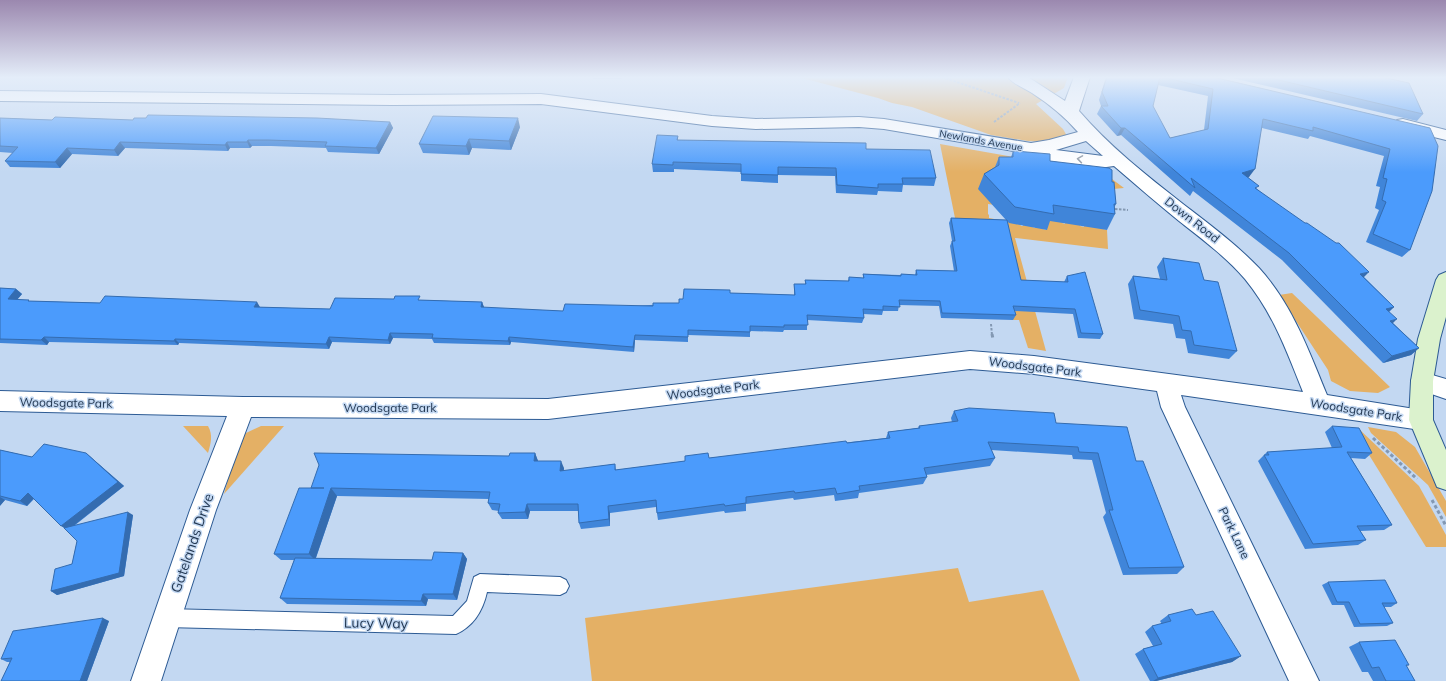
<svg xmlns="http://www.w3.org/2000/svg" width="1446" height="681" font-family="Mulish,sans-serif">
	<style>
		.green { fill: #e4b065 }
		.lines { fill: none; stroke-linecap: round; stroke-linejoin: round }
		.lane-casing { stroke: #2d5b94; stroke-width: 2 }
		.street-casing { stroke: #2d5b94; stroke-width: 2 }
		.secondary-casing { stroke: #2d5b94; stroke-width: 2 }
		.path-far1 { stroke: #8398b2; stroke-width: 2; stroke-dasharray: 2.5 1.5; stroke-linecap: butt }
		.path { stroke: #8398b2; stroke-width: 3; stroke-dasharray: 3.5 2.5; stroke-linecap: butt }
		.lane { fill: #fff; fill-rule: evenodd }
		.street { fill: #fff; fill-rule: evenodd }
		.secondary { fill: #dbf2cd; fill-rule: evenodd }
		.wall { fill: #4085d9; fill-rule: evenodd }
		.shaded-wall { fill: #346cb0 }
		.building { fill: #4b9bfc; stroke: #346cb0 }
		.oneway { stroke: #929ca9 }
		.labels { text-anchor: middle; stroke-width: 3; stroke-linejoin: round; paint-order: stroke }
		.far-street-label { font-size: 10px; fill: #243953; stroke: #c3d8f2 }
		.street-label { font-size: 12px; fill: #243953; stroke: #c3d8f2 }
		.near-street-label { font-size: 14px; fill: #243953; stroke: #c3d8f2 }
	</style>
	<rect width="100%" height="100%" fill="#c3d8f2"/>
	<!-- green -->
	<g class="green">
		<path d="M798,77H1068L1064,88L1036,104L1063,129L1067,136L1044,142L1028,141L991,135L912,107L892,103L878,98Z"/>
		<path d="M940,144L1099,172L1108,176L1124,188L1113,189L1002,206L988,204V214L989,215V218L1020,224L1021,226H1023V224L1032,225V227L1035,228V226L1043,227V229L1046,230V219L1062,221V223L1065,224V222L1080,224V226L1084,227V224L1107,230L1108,249L1015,238L1046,351L1028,348L1019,320H1013L1008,297L956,223Z"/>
		<path d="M1292,293L1390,387L1378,393L1350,391L1331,381L1328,370L1279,295Z"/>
		<path d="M183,426H208C213,435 211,443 208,453Z"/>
		<path d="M261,426H284L224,494L238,444L246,433Z"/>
		<path d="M1368,427L1396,432L1415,447L1446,501V517L1428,485L1371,433Z"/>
		<path d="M1353,429L1360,430L1419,486L1446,535V547H1426Z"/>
		<path d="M958,568L969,602L1043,590L1080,681H592L585,618Z"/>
	</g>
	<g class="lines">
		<!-- lane casing -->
		<g class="lane-casing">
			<path id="lane" d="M480,574L560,577L566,580L569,586L566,592L560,595L487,592C483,610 474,626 456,634L166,627L160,624L157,618L160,612L166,609L453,616L467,601L474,577Z"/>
		</g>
		<!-- street casing -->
		<g class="street-casing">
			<g id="street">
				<path d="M1008,77H1028L1065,101L1074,77H1090L1079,111C1109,146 1146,175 1183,204C1209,224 1236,244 1259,268C1292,304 1309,351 1327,395L1421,410L1429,413L1433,420L1429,427L1421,430L1181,395L1185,407L1319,681H1289L1161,407L1157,391L1034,374L970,369L548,419L251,417L216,510L161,681H131L190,510L227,416L0,411V391L243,397L548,399L970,351L1034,356L1303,392C1287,352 1273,313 1245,279C1226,257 1202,239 1179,221C1157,203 1136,185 1114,166L1099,168L1050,161L1026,153L884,129L859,127L756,129L712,126L541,104L392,105L0,101V91L392,95L541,94L712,116L756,119L859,117L884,119L1031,143L1049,140L1078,132C1064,116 1049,104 1032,93C1024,88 1013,84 1008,77ZM1086,141L1103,156L1056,150Z"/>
				<path d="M1403,119L1446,130V140L1397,128L1394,124L1397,120Z"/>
				<path d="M1422,372L1446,379V399L1414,388L1411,381L1414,374Z"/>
			</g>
		</g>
		<!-- secondary casing -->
		<g class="secondary-casing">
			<path id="secondary" d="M1446,272V317L1440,339L1433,381V420L1446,450V490L1437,487L1409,420L1411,381L1418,339L1436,280L1439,275Z"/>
		</g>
		<!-- path-far1 -->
		<g class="path-far1">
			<path d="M942,77L1019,103"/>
			<path d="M994,122L1020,103"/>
			<path d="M1115,209L1128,210"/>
			<path d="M991,324L992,335"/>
		</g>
		<!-- path -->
		<g class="path">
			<path d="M992,334L993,339"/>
			<path d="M1373,438L1417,479"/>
			<path d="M1432,500L1446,526"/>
		</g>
		<!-- lane -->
		<use href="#lane" class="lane"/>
		<!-- street -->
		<use href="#street" class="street"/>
		<!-- secondary -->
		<use href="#secondary" class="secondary"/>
	</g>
	<!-- wall -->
	<g class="wall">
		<rect x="593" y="77" width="29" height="2"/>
		<path d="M1106,77H1213L1430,128L1410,250L1402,257L1366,242L1379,210L1375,208L1380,187L1376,186L1384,156L1310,136L1308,139L1262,128L1249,177L1248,178L1257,189L1364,277L1394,307L1389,312L1393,323L1419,348L1411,355L1383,363L1282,260L1193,191L1190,196L1121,135L1117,136L1097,114L1101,106L1099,100ZM1158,85L1208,96L1204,130L1170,138L1153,106Z"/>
		<path d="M1228,77H1382L1423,114L1417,121Z"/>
		<path d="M0,118L52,120H133L390,122L393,128L379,154L328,152L326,148L271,146H252L250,148H230L228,151L125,148L118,156L72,154L60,168L10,167L5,161L13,153L0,152Z"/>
		<path d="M520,127L511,150L472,148L469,155L423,153L419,144Z"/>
		<path d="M678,136V140L866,149L936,178L934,186L903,185L902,192L878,191L877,195L836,193L835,176L778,175V183L741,181V172L674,169V172H653L652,164Z"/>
		<path d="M1013,152L1050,161L1112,182L1116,204L1114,208L1115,214L1107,230L1050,221L1047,230L1009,223L1007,221L1021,280L1064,282L1067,276L1103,334L1100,339L1078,338L1073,314L1015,311L1016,315L1013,320L941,318L939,306L899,305L898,311H883L882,315L863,314L864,318L862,323L807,320V330H784L783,332L750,331V337L688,335V342L635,340L634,352L511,342L510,345L434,343L432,339L393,338L390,344L332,342L329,349L179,343L178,345L49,342L47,345L0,343V288L16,289L22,294L17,300L30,301L330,309L421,300L482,302L484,308L563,311L679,303L683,299L730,293L794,295V284H805V280L848,281L849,277L863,278V274L901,275V274L915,275L916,270L954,271L950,246L952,241L949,223L951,218L1006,220L978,189L984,174L995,167L999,157H1011Z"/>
		<path d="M1163,258L1204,280L1237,351L1229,359L1188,353L1185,339L1176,338L1173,324L1134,319L1128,284L1133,276L1160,279L1157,267Z"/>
		<path d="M954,411L1056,423L1136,461L1184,567L1177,574L1123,575L1103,517L1106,513L1092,460L1073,459L1072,455L991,450L995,458L990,466L926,475L927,477L923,484L859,493L858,498L835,501L834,495L794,500L793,498L746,504V511L725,513L724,511L658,520L656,507L610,513V526L581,529L579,523L578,511H530L528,519H502L498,513L499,511L492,510L488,503L489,499L337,496L316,558L432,560L463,553L467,559L457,600L428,599L426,606L287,604L280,598L294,560H281L274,554L312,488L509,456L535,453L538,461L564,468V471L615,464L616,470L709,458L886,438L888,432L918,428L919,426L952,422L951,418Z"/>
		<path d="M1332,426L1372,453L1365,459L1351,458L1392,525L1384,530L1360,531L1366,540L1358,545L1305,549L1258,461L1267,452L1332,448L1325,432Z"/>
		<path d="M0,450L32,457L86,453L124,486L74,526L133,515L124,576L57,595L51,591L72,564L77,541L64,528L34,499L27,506L5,500L0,505Z"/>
		<path d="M1328,582L1397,603L1391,607H1383L1393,623L1387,626L1354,627L1344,605H1332L1322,585Z"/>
		<path d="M1168,615H1196L1241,656L1232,662L1156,681H1150L1135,654L1143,649L1153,646L1145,632L1152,626L1162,624L1160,621Z"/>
		<path d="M109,621L87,681H1L10,662H7L1,659Z"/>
		<path d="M1359,642L1409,665L1406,666L1415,681H1373L1368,672H1362L1349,647Z"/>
	</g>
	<!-- shaded-wall -->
	<g class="shaded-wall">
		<path d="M518,118L520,127L511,150L509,141Z"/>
		<path d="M390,122L393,128L379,154L376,148Z"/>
		<path d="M1121,128H1125L1121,135L1117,136Z"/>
		<path d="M469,139L472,148L469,155L466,146Z"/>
		<path d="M248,140L252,146L250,148L247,142Z"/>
		<path d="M120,142L125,148L118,156L114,150Z"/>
		<path d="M227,142L230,148L228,151L225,145Z"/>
		<path d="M67,148L72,154L60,168L55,162Z"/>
		<path d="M1255,169L1249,177L1237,181L1242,173Z"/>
		<path d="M1369,272L1362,279L1360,274Z"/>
		<path d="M16,289L22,294L13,304L8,299Z"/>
		<path d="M257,302L260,307H254Z"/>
		<path d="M482,302L484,307L483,312L481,307Z"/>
		<path d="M1394,307L1386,314V309Z"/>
		<path d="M1397,319L1389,327L1390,321Z"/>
		<path d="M390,333L393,338L390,344L388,340Z"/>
		<path d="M635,335V340L634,352L633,347Z"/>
		<path d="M44,337L49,342L47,345L41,340Z"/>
		<path d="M329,337L332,342L329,349L326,344Z"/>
		<path d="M509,337L511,342L510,345L508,341Z"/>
		<path d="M175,339L179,343L178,345L174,341Z"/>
		<path d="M1419,348L1411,355L1383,363L1392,356Z"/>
		<path d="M86,453L124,486L68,530L61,526Z"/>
		<path d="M535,453L538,461L537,468L534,461Z"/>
		<path d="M561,461L564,468L562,479L560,471Z"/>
		<path d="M331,488L337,496L315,560L309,554Z"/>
		<path d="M28,493L35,497L27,506L20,501Z"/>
		<path d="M0,497L5,500L0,506Z"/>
		<path d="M527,504L530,511L528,519L525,512Z"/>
		<path d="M608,506L610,513V526L609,519Z"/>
		<path d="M128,512L133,515L124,576L57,595L51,591Z"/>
		<path d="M463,553L467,559L457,600L453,594Z"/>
		<path d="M423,594L428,599L426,606L421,601Z"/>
		<path d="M103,618L109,621L87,681H80Z"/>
		<path d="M1241,656L1232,662L1156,681H1153L1158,678Z"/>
	</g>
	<!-- building -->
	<g class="building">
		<path d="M1107,77H1160L1153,106L1170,138L1208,129L1213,89L1162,77H1213L1430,128L1438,146L1432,191L1410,250L1373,234L1386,202L1382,200L1387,179L1383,178L1390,149L1313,127V131L1263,119L1255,169L1242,173L1259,186L1255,188L1305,223H1307L1336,243H1339L1369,272L1360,274L1394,307L1386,309L1397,319L1390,321L1419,348L1392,356L1289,253L1191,178L1195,188L1125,128H1121L1101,106H1108L1102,92Z"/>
		<path d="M1266,77H1382L1409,83L1423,114Z"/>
		<path d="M148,115L317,118L390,122L376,148L325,146L327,142L268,140H248L247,142H227L225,145L120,142L114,150L67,148L55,162L5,161L18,147L0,146V118L52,120L55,117L133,120L134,118H146Z"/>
		<path d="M433,116L518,118L509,141L469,139L466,146L419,144Z"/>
		<path d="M657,135L678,136L677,140L866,143V149L930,150L936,178H902L903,184H878V188L837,185L836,168L778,167V175L741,174V164L673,162V165L652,164Z"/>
		<path d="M1015,151L1050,154V161L1109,168L1112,170V182H1114L1116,204H1114L1115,214L1053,205L1054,214L1015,207L984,174L999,165V157H1013V152Z"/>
		<path d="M951,218L1007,220L1021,280L1068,282L1067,276L1085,272L1103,334L1081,333L1075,309L1013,306L1016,315L942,313L940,301L899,300L900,307L883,306V310L863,309L864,318L807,315L808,325H784V327L750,326V332L688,330V337L635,335L633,347L509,337L508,341L432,338L433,334L390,333L388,340L329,337L326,344L175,339L174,341L44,337L41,340L0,339V288L16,289L8,299L29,300L28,301L100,303L105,296L257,302L254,307L330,309L335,298L394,299L395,296H420L418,300L482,302L481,307L563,311L565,304L653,306V303H679V299H683L684,289L730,290V293L795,295L794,284H806L805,280L849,281V277L864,278L863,274L901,276V274L917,275L916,270L957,271L952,241H955Z"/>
		<path d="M1163,258L1199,263L1204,280L1218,282L1237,351L1194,345L1191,331L1182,330L1179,316L1140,310L1133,276L1167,280Z"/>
		<path d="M969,408L1054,413L1056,423L1127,427L1136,461H1143L1184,567L1129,568L1109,510H1113L1098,453L1079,452L1078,447L988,442L995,458L924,468L927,477L859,486L860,490L837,494L835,488L795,493L794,491L746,497V503L725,506L724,504L657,513L656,500L608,506L609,519L579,523L578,504H527L525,512L498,513L500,504L488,503L490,492L331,488L309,554H274L299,488H324H311L319,465L314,453L509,456L510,453H535L534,461H561L560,471L615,464V470L685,461V456L708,453L709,458L846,441L847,443L890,438L888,432L920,428L919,426L958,421L954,411Z"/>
		<path d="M1332,426L1359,428L1372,453L1347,452L1392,525L1357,526L1366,540L1313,544L1264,455H1269L1267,452L1342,447Z"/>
		<path d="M44,444L86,453L118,482L61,526L28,493L20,501L0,496V450L32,457Z"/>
		<path d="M128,512L119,573L51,591L55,569L72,564L77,541L64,528Z"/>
		<path d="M434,552L463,553L453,594H423L421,601L280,598L295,558L432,560Z"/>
		<path d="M1385,580L1397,603H1382L1393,623L1360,624L1349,602H1337L1328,582Z"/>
		<path d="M1192,609L1196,615L1213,611L1241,656L1158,678L1143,649L1162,644L1152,626L1171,621L1168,615Z"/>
		<path d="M103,618L80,681H1L12,658L1,659L13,631Z"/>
		<path d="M1395,640L1409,665H1406L1415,681H1386L1379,667L1372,668L1359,642Z"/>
	</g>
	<!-- one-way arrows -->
	<defs><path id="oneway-chevron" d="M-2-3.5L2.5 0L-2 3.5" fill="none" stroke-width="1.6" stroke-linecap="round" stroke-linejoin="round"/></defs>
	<use class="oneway" href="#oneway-chevron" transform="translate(1080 159) rotate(-171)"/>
	<!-- sky -->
	<linearGradient id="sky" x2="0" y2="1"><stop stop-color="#9b88af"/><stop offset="0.45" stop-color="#e4edf9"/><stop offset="1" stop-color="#e4edf9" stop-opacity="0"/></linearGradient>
	<rect width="1446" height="172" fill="url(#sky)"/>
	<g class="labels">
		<!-- far-street labels -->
		<g class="far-street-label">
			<text transform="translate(981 140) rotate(10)" y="4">Newlands Avenue</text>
		</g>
		<!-- street labels -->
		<g class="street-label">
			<text transform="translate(1192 220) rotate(38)" y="4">Down Road</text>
			<text transform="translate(1035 367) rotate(7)" y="4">Woodsgate Park</text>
			<text transform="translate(713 390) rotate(-7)" y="4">Woodsgate Park</text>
			<text transform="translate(66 403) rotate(1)" y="4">Woodsgate Park</text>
			<text x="390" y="412">Woodsgate Park</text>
			<text transform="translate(1356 410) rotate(9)" y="4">Woodsgate Park</text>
			<text transform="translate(1234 533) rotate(64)" y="4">Park Lane</text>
		</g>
		<!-- near-street labels -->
		<g class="near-street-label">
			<text transform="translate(192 543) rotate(-71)" y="5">Gatelands Drive</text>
			<text transform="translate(376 623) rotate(1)" y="5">Lucy Way</text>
		</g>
	</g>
</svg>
